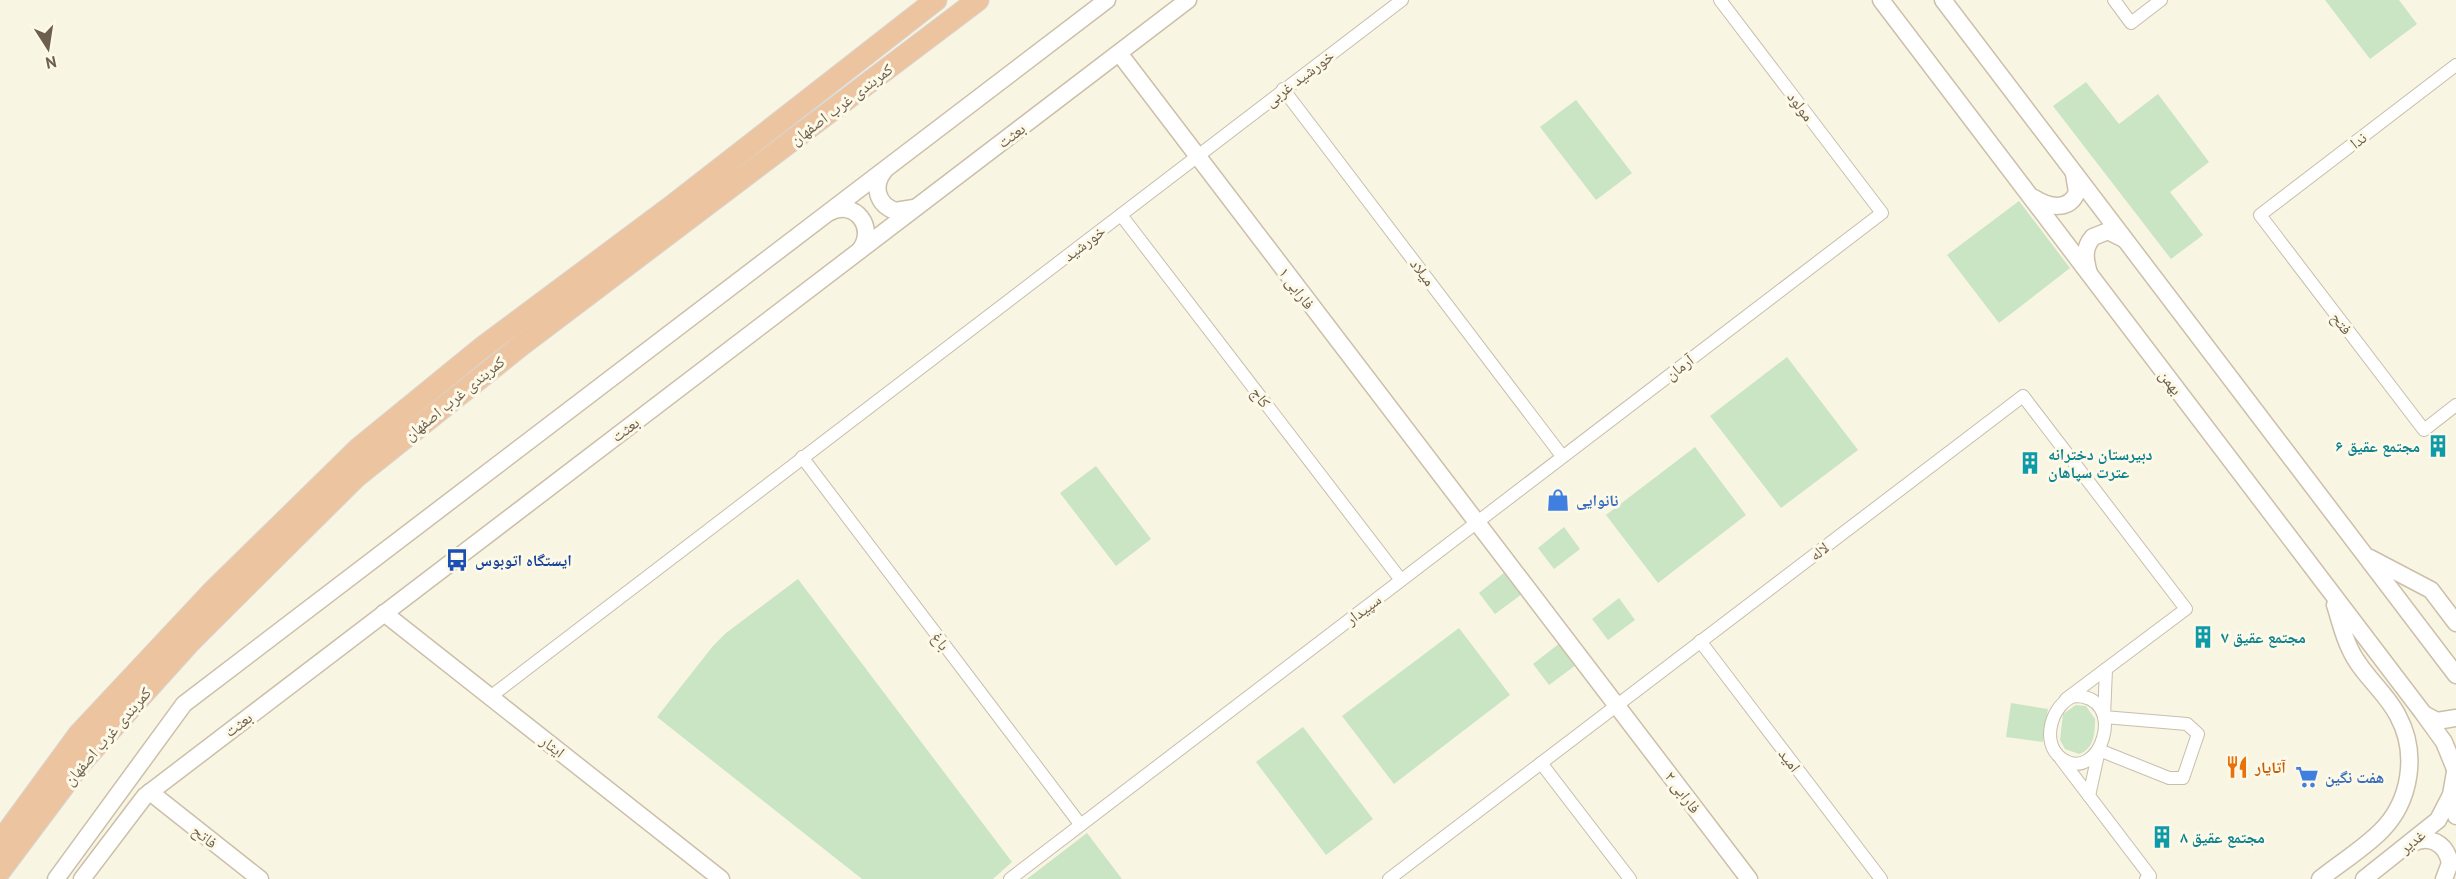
<svg xmlns="http://www.w3.org/2000/svg" width="2456" height="879" font-family="'PT Sans','Noto Naskh Arabic',sans-serif">
	<style>
		.green { fill: #cae5c3 }
		.lines { fill: none; stroke-linecap: round; stroke-linejoin: round }
		.street-casing { stroke: #c8beab; stroke-width: 14 }
		.secondary-casing { stroke: #ccbfa9; stroke-width: 19 }
		.highway-casing { stroke: #d9d5d0; stroke-width: 23 }
		.street { stroke: #fff; stroke-width: 12 }
		.secondary { stroke: #fff; stroke-width: 16 }
		.highway { stroke: #edc4a0; stroke-width: 21 }
		.labels { text-anchor: middle; stroke-width: 6; stroke-linejoin: round; paint-order: stroke }
		.street-label { font-size: 16px; fill: #6e5f4c; stroke: #fdf9e8 }
		.culture-label { font-size: 16px; font-weight: bold; fill: #0d838f; stroke: #fdf9e8; text-anchor: start }
		.shop-label { font-size: 16px; font-weight: bold; fill: #366cbe; stroke: #fdf9e8; text-anchor: start }
		.transit-label { font-size: 16px; font-weight: bold; fill: #164399; stroke: #fdf9e8; text-anchor: start }
		.food-label { font-size: 16px; font-weight: bold; fill: #c56008; stroke: #fdf9e8; text-anchor: start }
	</style>
	<rect width="100%" height="100%" fill="#f9f5e3"/>
	<!-- green -->
	<g class="green">
		<path d="M2325,0H2399L2417,24L2370,59Z"/>
		<path d="M2086,82L2119,124L2158,94L2209,162L2170,192L2203,235L2171,259L2053,106Z"/>
		<path d="M1576,100L1632,173L1596,200L1540,127Z"/>
		<path d="M2019,201L2070,268L1999,323L1947,255Z"/>
		<path d="M1787,357L1858,450L1781,508L1710,416Z"/>
		<path d="M1695,447L1746,515L1658,583L1606,515Z"/>
		<path d="M1096,466L1151,539L1116,566L1060,493Z"/>
		<path d="M1564,527L1580,549L1554,569L1538,548Z"/>
		<path d="M1505,572L1522,594L1495,614L1479,593Z"/>
		<path d="M798,579L1012,862L993,879H862L657,717L713,646L726,633Z"/>
		<path d="M1619,598L1635,620L1608,640L1592,619Z"/>
		<path d="M1459,628L1510,695L1394,784L1342,716Z"/>
		<path d="M1560,643L1576,665L1549,685L1533,664Z"/>
		<path d="M2011,703L2048,709L2043,742L2006,737Z"/>
		<path d="M2076,705L2086,706L2095,719C2095,733 2094,749 2079,754L2065,749L2060,740L2063,714Z"/>
		<path d="M1303,727L1373,819L1326,855L1256,762Z"/>
		<path d="M1087,833L1122,879H1027Z"/>
	</g>
	<g class="lines">
		<!-- street casing -->
		<g class="street-casing">
			<g id="street">
				<path d="M2114,0L2131,23L2161,0"/>
				<path d="M2456,65L2260,215L2424,430L2456,405"/>
				<path d="M1283,89L1562,456"/>
				<path d="M1121,215L1401,580"/>
				<path d="M802,457L1080,824"/>
				<path d="M1700,641L1881,879"/>
				<path d="M2074,696C2130,695 2100,787 2061,758C2040,742 2052,704 2074,696Z"/>
				<path d="M490,697L1402,0"/>
				<path d="M2061,759L2150,876L2146,879"/>
				<path d="M1541,763L1630,879"/>
				<path d="M2089,796L2099,750L2169,778H2183L2198,734L2187,724L2104,717L2106,669"/>
				<path d="M1010,879L1882,213L1720,0"/>
				<path d="M1389,879L2023,396L2186,609L2066,699"/>
			</g>
		</g>
		<!-- secondary casing -->
		<g class="secondary-casing">
			<g id="secondary">
				<path d="M1881,0L2423,713L2444,742L2455,769"/>
				<path d="M1943,0L2456,675"/>
				<path d="M1119,53L1749,879"/>
				<path d="M884,171C872,186 877,204 895,211L914,208"/>
				<path d="M2034,198C2048,207 2069,212 2077,192L2074,174"/>
				<path d="M830,212C855,199 877,228 860,250"/>
				<path d="M2089,273C2085,260 2083,248 2093,237L2108,231L2124,239"/>
				<path d="M2370,558L2431,590L2456,623"/>
				<path d="M384,613L721,879"/>
				<path d="M2424,714L2437,721L2456,718"/>
				<path d="M2456,766L2451,795L2456,816"/>
				<path d="M150,792L260,879"/>
				<path d="M2411,844C2429,834 2446,843 2450,863L2444,879"/>
				<path d="M56,879L184,704L1107,0"/>
				<path d="M82,879L145,796L1188,0"/>
				<path d="M2320,879C2340,863 2363,849 2381,831C2411,801 2418,753 2398,716C2386,692 2361,674 2350,649C2343,635 2340,620 2335,605"/>
				<path d="M2364,879L2438,820L2451,795"/>
			</g>
		</g>
		<!-- highway casing -->
		<g class="highway-casing">
			<g id="highway">
				<path d="M0,842L79,734L212,592L358,449L483,347L672,206L936,0"/>
				<path d="M0,871L81,763L191,641L356,477L524,343L978,0"/>
			</g>
		</g>
		<!-- street -->
		<use href="#street" class="street"/>
		<!-- secondary -->
		<use href="#secondary" class="secondary"/>
		<!-- highway -->
		<use href="#highway" class="highway"/>
	</g>
	<!-- icons -->
	<defs>
		<g id="building-bare" transform="scale(1.8)"><path d="M-4-6H4V6H1V3H-1V6H-4ZM-2.5-4.3h1.7v1.8h-1.7ZM.8-4.3h1.7v1.8H.8ZM-2.5-1h1.7V.8h-1.7ZM.8-1h1.7V.8H.8Z" fill="#0f9aa8" stroke="#fdf9e8" stroke-width="2.5" paint-order="stroke"/></g>
		<g id="shop-bare" transform="scale(1.8)"><path d="M-5-2.5h2.3a2.7 3.5 0 0 1 5.4 0H5L5.5 6h-11ZM-1.5-2.5h3a1.5 2.3 0 0 0-3 0Z" fill="#3f7fe0" stroke="#fdf9e8" stroke-width="2.5" paint-order="stroke"/></g>
		<g id="bus-bare" transform="scale(1.8)"><path d="M-5-6H5V4H4V6H2V4H-2V6H-4V4H-5ZM-3.5-4V0h7V-4ZM-3.5 1.2v1.5H-2V1.2ZM2 1.2v1.5H3.5V1.2Z" fill="#1a4fb4" stroke="#fdf9e8" stroke-width="2.5" paint-order="stroke"/></g>
		<g id="restaurant-bare" transform="scale(1.8)"><path d="M-5-6h1v4h1v-4h1v4h1v-4h1v5L-1.5 .5V6h-2V.5L-5-1ZM5-6V6H3V1.5H1.5Q1.5-4 5-6Z" fill="#e8710a" stroke="#fdf9e8" stroke-width="2.5" paint-order="stroke"/></g>
		<g id="supermarket-bare" transform="scale(1.8)"><path d="M-6-5.5h2.5l.6 2H6L4.5 2H-2.5L-4.4-4H-6ZM-1.5 3.2a1.3 1.3 0 1 0 .1 0ZM3 3.2a1.3 1.3 0 1 0 .1 0Z" fill="#3f7fe0" stroke="#fdf9e8" stroke-width="2.5" paint-order="stroke"/></g>
	</defs>
	<g fill-rule="evenodd">
		<use href="#building-bare" x="2438" y="446"/>
		<use href="#building-bare" x="2030" y="463"/>
		<use href="#shop-bare" x="1558" y="500"/>
		<use href="#bus-bare" x="457" y="560"/>
		<use href="#building-bare" x="2203" y="637"/>
		<use href="#restaurant-bare" x="2237" y="767"/>
		<use href="#supermarket-bare" x="2307" y="777"/>
		<use href="#building-bare" x="2162" y="837"/>
	</g>
	<g class="labels">
		<!-- street labels -->
		<g class="street-label">
			<text transform="translate(1299 78) rotate(-37)" y="6">خورشید غربی</text>
			<text transform="translate(841 104) rotate(-37)" y="6">کمربندی غرب اصفهان</text>
			<text transform="translate(1801 106) rotate(53)" y="6">مولود</text>
			<text transform="translate(1011 135) rotate(-37)" y="6">بعثت</text>
			<text transform="translate(2358 140) rotate(-38)" y="6">ندا</text>
			<text transform="translate(1084 243) rotate(-37)" y="6">خورشید</text>
			<text transform="translate(1423 272) rotate(53)" y="6">میلاد</text>
			<text transform="translate(1297 288) rotate(53)" y="6">فارابی ۱</text>
			<text transform="translate(2342 323) rotate(53)" y="6">فتح</text>
			<text transform="translate(1679 367) rotate(-37)" y="6">آرمان</text>
			<text transform="translate(2171 382) rotate(53)" y="6">بهمن</text>
			<text transform="translate(1261 397) rotate(53)" y="6">کاج</text>
			<text transform="translate(454 398) rotate(-39)" y="6">کمربندی غرب اصفهان</text>
			<text transform="translate(625 429) rotate(-37)" y="6">بعثت</text>
			<text transform="translate(1819 551) rotate(-37)" y="6">لاله</text>
			<text transform="translate(1363 609) rotate(-37)" y="6">سپیدار</text>
			<text transform="translate(941 641) rotate(53)" y="6">باغ</text>
			<text transform="translate(238 724) rotate(-37)" y="6">بعثت</text>
			<text transform="translate(107 736) rotate(-49)" y="6">کمربندی غرب اصفهان</text>
			<text transform="translate(553 746) rotate(38)" y="6">ایثار</text>
			<text transform="translate(1790 760) rotate(53)" y="6">امید</text>
			<text transform="translate(1683 792) rotate(53)" y="6">فارابی ۲</text>
			<text transform="translate(205 836) rotate(38)" y="6">فاتح</text>
			<text transform="translate(2412 841) rotate(-39)" y="6">غدیر</text>
		</g>
		<!-- culture labels -->
		<g class="culture-label">
			<text x="2420" y="452" text-anchor="end">مجتمع عقیق ۶</text>
			<text x="2048" y="460">دبیرستان دخترانه<tspan x="2048" dy="18">عترت سپاهان</tspan></text>
			<text x="2221" y="643">مجتمع عقیق ۷</text>
			<text x="2180" y="843">مجتمع عقیق ۸</text>
		</g>
		<!-- shop labels -->
		<g class="shop-label">
			<text x="1576" y="506">نانوایی</text>
			<text x="2325" y="783">هفت نگین</text>
		</g>
		<!-- transit labels -->
		<g class="transit-label">
			<text x="475" y="566">ایستگاه اتوبوس</text>
		</g>
		<!-- food labels -->
		<g class="food-label">
			<text x="2255" y="773">آتایار</text>
		</g>
	</g>
	<!-- north arrow -->
	<g transform="translate(48 48) rotate(168)" stroke="#fdf9e8" stroke-width="4.5" paint-order="stroke">
	<path d="M0-4.5L10 22L0 15L-10 22Z" fill="#6e5f4c"/>
	<text y="-9" font-size="16" font-weight="bold" text-anchor="middle" fill="#6e5f4c">N</text>
	</g>
</svg>
